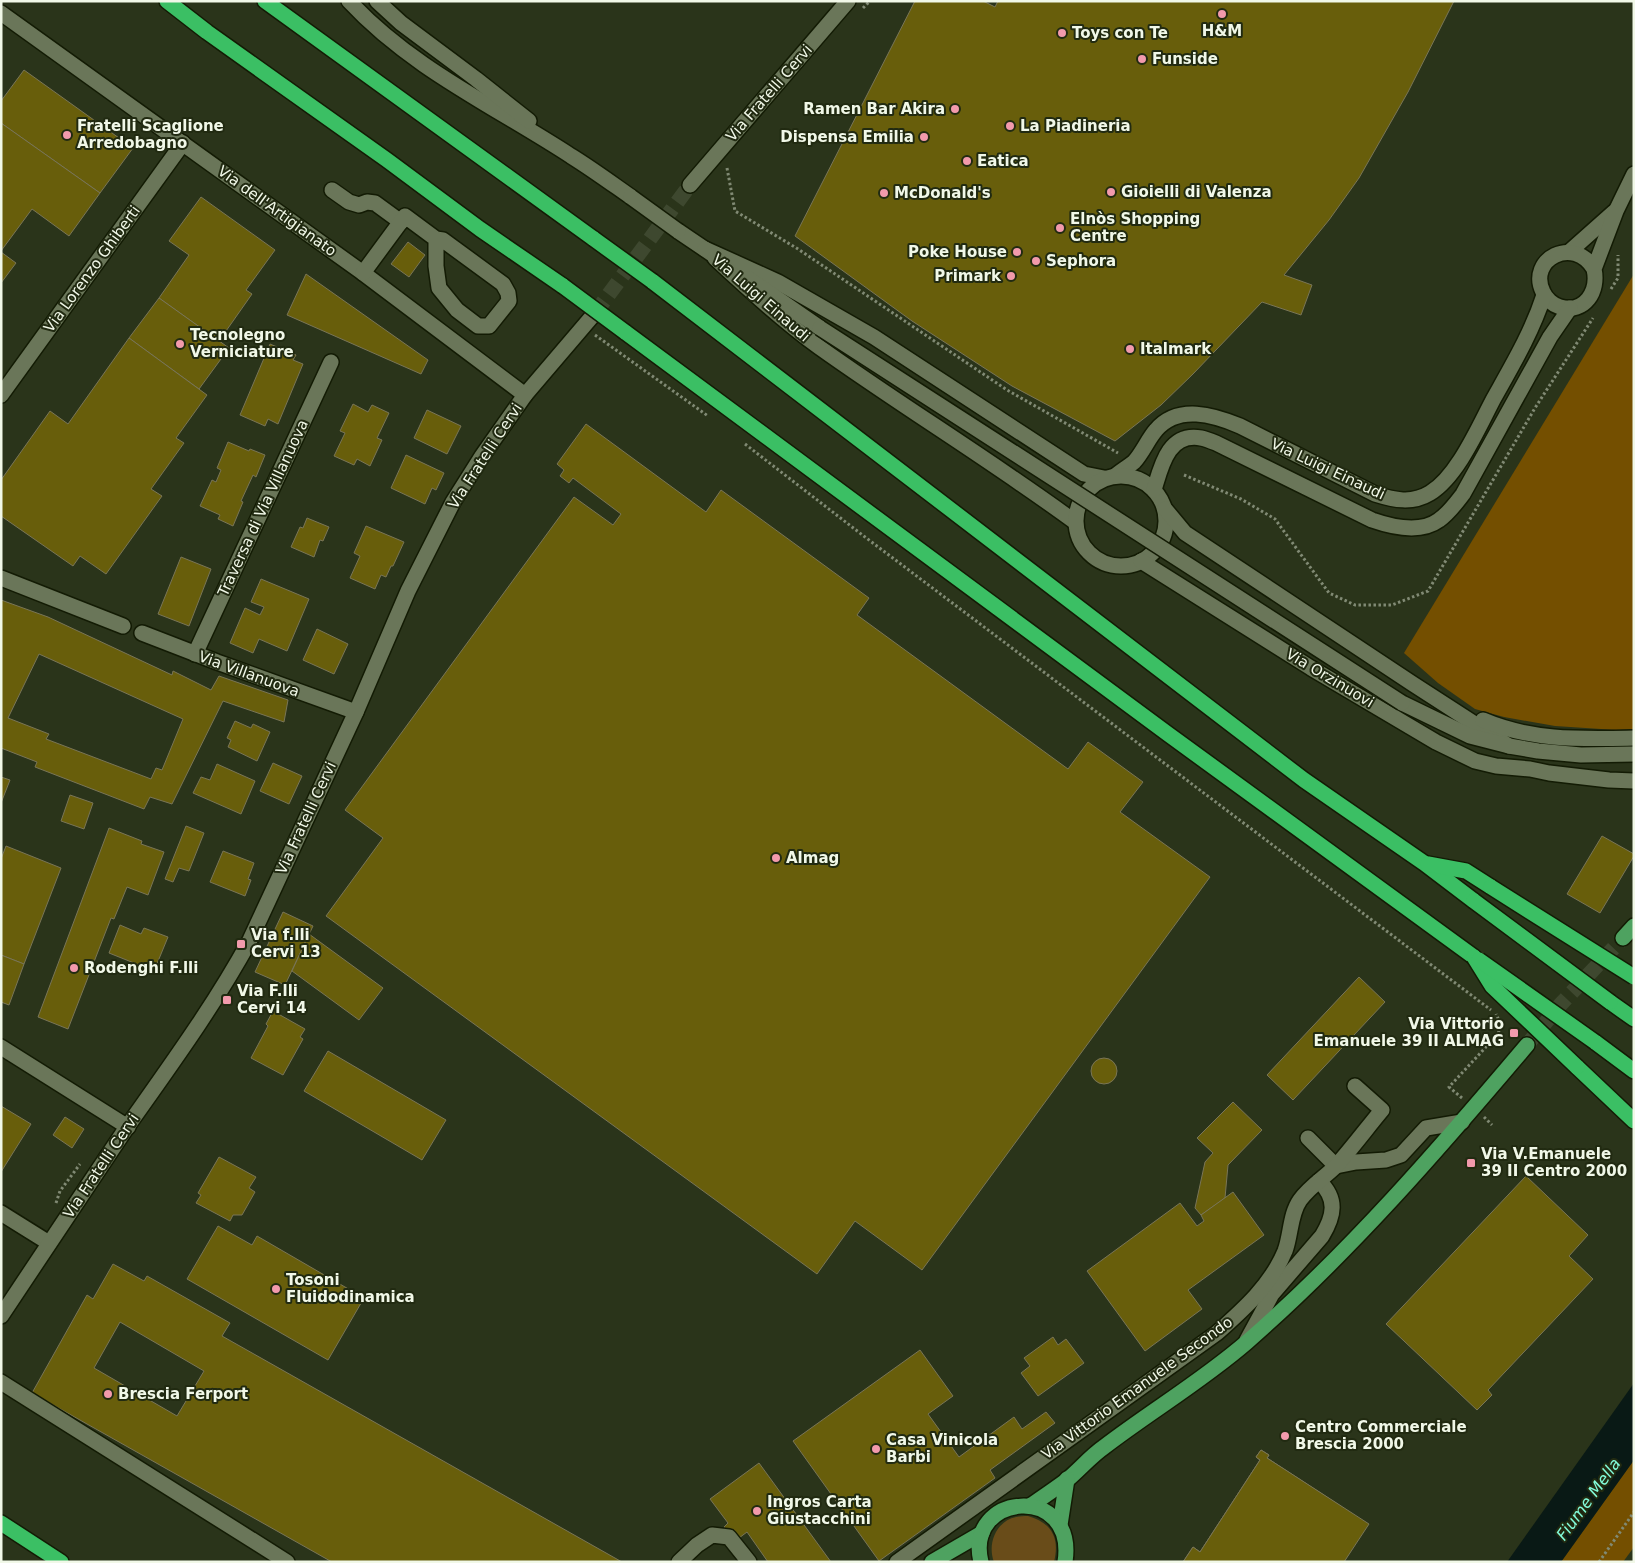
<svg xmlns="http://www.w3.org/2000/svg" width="1635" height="1563" font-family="'DejaVu Sans',sans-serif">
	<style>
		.green { fill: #694c19 }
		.forest { fill: #744f00 }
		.water { fill: #091915 }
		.building { fill: #685e0b; stroke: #797557; fill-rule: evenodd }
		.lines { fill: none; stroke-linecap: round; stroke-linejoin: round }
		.minor-tunnel { stroke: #3e482f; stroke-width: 15; stroke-dasharray: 15 8; stroke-linecap: butt }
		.major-tunnel { stroke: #3e482f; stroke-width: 15; stroke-dasharray: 15 8; stroke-linecap: butt }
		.minor-casing { stroke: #131b04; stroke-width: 18 }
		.major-casing { stroke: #131b04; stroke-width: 18 }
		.highway-casing { stroke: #131b04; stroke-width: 18 }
		.path { stroke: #818a74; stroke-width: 3; stroke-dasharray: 2.5 2.5; stroke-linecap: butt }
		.minor { stroke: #6a7659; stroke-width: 15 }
		.major { stroke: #4ea260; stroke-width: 15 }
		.highway { stroke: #3bbf64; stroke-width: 15 }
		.minor-bridge-casing { stroke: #131b04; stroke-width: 18; stroke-linecap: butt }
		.highway-bridge-casing { stroke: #131b04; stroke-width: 18; stroke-linecap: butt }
		.minor-bridge { stroke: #6a7659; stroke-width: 15 }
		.highway-bridge { stroke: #3bbf64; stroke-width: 15 }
		.poi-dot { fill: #f29aac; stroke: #212a11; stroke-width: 2 }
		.labels { text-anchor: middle; stroke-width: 4; stroke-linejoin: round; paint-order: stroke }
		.poi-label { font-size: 15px; font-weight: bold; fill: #f1f8e8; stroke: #212a11; text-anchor: start }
		.street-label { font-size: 15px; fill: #f1f8e8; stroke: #212a11 }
		.water-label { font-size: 16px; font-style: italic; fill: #83fcdb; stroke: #212a11 }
	</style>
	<rect width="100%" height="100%" fill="#2a341a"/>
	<!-- green -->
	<path class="green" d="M1028,1516C1052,1523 1060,1538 1054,1562H994C987,1544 996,1521 1016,1517C1020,1516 1024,1516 1028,1516Z"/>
	<!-- forest -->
	<g class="forest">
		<path d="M1634,274V729L1616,730L1555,726L1504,717L1475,709L1438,683L1404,653Z"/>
		<path d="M1634,1460V1547L1623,1562H1561Z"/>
	</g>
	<!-- water -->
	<path class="water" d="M1634,1383V1460L1561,1562H1507Z"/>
	<!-- building -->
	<g class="building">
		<path d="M915,1H983L995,7L998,1H1454L1408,92L1359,178L1329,220L1284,275L1312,285L1301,315L1262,302L1193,374L1161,405L1115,441L1012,386L912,321L795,236Z"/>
		<path d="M24,70L133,148L100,193L1,123V101Z"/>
		<path d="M1,123L100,193L69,236L32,209L1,251Z"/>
		<path d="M201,197L275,250L246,290L252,294L219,341L159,298L189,255L169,241Z"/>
		<path d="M408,242L425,255L409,277L391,264Z"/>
		<path d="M1,252L16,263L1,283Z"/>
		<path d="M306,274L428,360L421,374L287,315Z"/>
		<path d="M159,298L229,348L199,389L129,338Z"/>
		<path d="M129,338L207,395L176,438L184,443L151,489L162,496L106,574L80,556L73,566L1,516V480L50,411L68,424Z"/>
		<path d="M270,344L296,355L293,360L303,364L278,424L268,419L265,426L240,415Z"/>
		<path d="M353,404L368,412L372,405L389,413L377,438L382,440L370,466L357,459L354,465L334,456L345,433L340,431Z"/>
		<path d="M427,410L461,426L447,454L414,438Z"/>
		<path d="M586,424L706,512L721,490L869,598L857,615L1068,769L1088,742L1143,782L1120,812L1210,877L922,1270L855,1221L817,1274L326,916L383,838L345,810L574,497L613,525L621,514L573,478L569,483L560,476L564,470L557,464Z"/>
		<path d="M228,442L249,451L250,449L265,455L256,477L253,475L241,501L243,502L233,526L218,519L220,515L200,506L212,480L216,482L221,470L217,468Z"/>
		<path d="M406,455L444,473L436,490L432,488L425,504L391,488Z"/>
		<path d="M307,518L329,527L323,541L320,540L314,557L291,547L300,527L303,528Z"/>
		<path d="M366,526L404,542L393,566H391L386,577L381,575L375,589L350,578L360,556L354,553Z"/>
		<path d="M181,557L211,569L189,626L158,614Z"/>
		<path d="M261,579L309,599L287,651L259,639L253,653L230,643L245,608L260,615L264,607L251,602Z"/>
		<path d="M1,600L48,617L172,675L173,671L211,690L219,676L288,700L284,722L223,701L172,804L150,797L144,809L35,767L37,762L1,748ZM39,654L183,719L162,770L156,768L151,779L46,739L49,734L8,718Z"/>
		<path d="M317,629L348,644L334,674L303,660Z"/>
		<path d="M235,721L251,728L253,724L270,732L257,761L228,747L231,740L227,738Z"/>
		<path d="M273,763L302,776L289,804L260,791Z"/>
		<path d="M217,764L255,781L241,814L193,793L201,777L210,780Z"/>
		<path d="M1,777L10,780L1,803Z"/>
		<path d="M70,795L93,803L84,829L61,821Z"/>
		<path d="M186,826L204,833L189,871L179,868L173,882L165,879Z"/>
		<path d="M109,828L142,841L141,844L164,852L148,895L127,887L114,919L111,918L68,1029L38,1017Z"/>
		<path d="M1602,836L1634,854V856L1600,913L1567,894Z"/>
		<path d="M6,846L61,868L24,964L1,955V859Z"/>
		<path d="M223,851L254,863L248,879L251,880L245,896L210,882Z"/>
		<path d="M283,912L313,926L285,985L255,972Z"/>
		<path d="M120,925L141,934L144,928L168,937L154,971L109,953Z"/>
		<path d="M309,934L383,988L359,1020L292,971Z"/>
		<path d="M1,955L24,964L9,1005L1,1002Z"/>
		<path d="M1359,977L1385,1002L1293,1100L1267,1075Z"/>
		<path d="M273,1011L305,1029L300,1037L303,1039L283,1075L251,1058L268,1026L266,1024Z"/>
		<path d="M328,1051L446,1120L422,1160L304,1091Z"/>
		<circle cx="1104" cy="1071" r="13"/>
		<path d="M1233,1102L1262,1130L1228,1165L1225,1198L1201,1215L1195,1208L1205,1162L1213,1153L1197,1138Z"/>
		<path d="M1,1106L31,1124L1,1172Z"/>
		<path d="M65,1117L84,1129L72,1148L53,1135Z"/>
		<path d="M219,1157L256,1177L249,1188L255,1192L242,1215H233L230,1221L196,1203L201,1195L198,1193Z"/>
		<path d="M1526,1176L1588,1235L1569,1256L1593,1279L1488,1390L1492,1395L1477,1410L1386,1324Z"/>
		<path d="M1233,1192L1264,1235L1188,1290L1202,1309L1145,1351L1087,1271L1180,1203L1197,1226L1204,1221L1201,1215Z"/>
		<path d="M218,1226L252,1245L257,1236L364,1298L328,1360L187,1279Z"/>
		<path d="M113,1264L144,1281L147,1276L230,1323L222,1336L622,1562H332L32,1393L87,1295L93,1299ZM120,1322L204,1371L177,1416L94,1368Z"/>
		<path d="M1053,1337L1058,1345L1066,1339L1084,1363L1038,1396L1021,1373L1030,1366L1024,1358Z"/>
		<path d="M920,1350L953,1396L928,1414L959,1457L1014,1417L1022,1429L1046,1412L1055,1423L990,1470L995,1478L879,1561L793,1441Z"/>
		<path d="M1261,1450L1269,1455L1267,1458L1342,1507L1307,1562H1183L1193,1547L1200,1552L1260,1460L1256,1457Z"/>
		<path d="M1261,1450L1269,1455L1267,1458L1369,1524L1344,1562H1183L1193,1547L1200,1552L1260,1460L1256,1457Z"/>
		<path d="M759,1463L831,1562H768L747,1532L735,1541L724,1527L728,1523L710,1499Z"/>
	</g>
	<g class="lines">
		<!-- minor-tunnel -->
		<path class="minor-tunnel" d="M595,313L690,185"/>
		<!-- major-tunnel -->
		<path class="major-tunnel" d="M1527,1045L1560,1005L1623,938"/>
		<!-- minor casing -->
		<g class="minor-casing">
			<g id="minor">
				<path d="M349,1C411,68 496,107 571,156C592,169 611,183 631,197"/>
				<path d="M377,1L401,23L476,79L529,121"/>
				<path d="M1,13L363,273L525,395"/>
				<path d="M690,185L848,1"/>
				<path d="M332,190L349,202L359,205L367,202L375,203L401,222"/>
				<path d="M678,231L712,254"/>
				<path d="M705,249L778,282L874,337L1084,474L1104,478"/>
				<path d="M1569,252L1614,212"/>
				<path d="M715,258C748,289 782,320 819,347C903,407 992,461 1075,522"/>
				<path d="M1594,269C1574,235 1527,259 1543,292C1546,299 1553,305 1560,307C1585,314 1599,291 1594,269L1616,211L1634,174"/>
				<path d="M363,273L405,216L436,239V266L439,288L457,310L478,326H489L509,301L508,293L503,284L443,240L436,239"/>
				<path d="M749,279L820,328"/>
				<path d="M1,395L183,143"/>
				<path d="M1115,476C1121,471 1128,467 1134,462C1143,452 1148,439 1156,430C1178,404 1214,415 1240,426L1375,494C1394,500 1412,504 1430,493C1458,476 1479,426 1494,398C1513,364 1532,332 1544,295"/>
				<circle cx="1121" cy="521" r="45"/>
				<path d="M1154,490C1161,467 1168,432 1201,438C1206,439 1211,441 1216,443L1372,520C1392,527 1420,534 1439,520C1449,513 1456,503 1463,494L1550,337L1570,308"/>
				<path d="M1165,509L1185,533L1413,684L1509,746"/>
				<path d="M1141,561L1311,668L1436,742L1475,761L1496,766L1530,769L1549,773L1609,780L1634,781"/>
				<path d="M1,578L123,626"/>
				<path d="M142,633L217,662L356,712"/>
				<path d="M195,654L331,362"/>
				<path d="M1402,703L1470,736L1509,746L1538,751L1581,755L1634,754"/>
				<path d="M1483,720C1532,741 1581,739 1634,738"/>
				<path d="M1,1047L128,1127"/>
				<path d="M1308,1138L1336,1166L1356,1162L1386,1160L1401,1155L1426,1128L1462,1122"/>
				<path d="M1,1213L49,1243"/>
				<path d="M1,1316C43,1253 85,1190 127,1127C170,1066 214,1006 250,940L356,712L408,591L453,502L482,456L525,395L595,313"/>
				<path d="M1247,1340L1272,1294L1322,1236C1334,1216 1338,1199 1319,1181"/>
				<path d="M1,1382L287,1562"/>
				<path d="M679,1562L697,1545L712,1535L729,1537L749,1562"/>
				<path d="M897,1562L1217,1333C1244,1309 1271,1285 1285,1251C1291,1235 1290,1214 1300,1200C1310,1186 1324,1178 1336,1166C1352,1148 1367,1128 1382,1110L1355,1086"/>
			</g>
		</g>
		<!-- major casing -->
		<g class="major-casing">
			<g id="major">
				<path d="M1623,938L1634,926"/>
				<path d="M1030,1506C1043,1497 1055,1489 1067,1480C1080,1469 1091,1456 1104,1447C1151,1411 1202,1381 1247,1342C1350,1252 1439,1149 1527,1045"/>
				<path d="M1060,1525L1067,1479"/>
				<path d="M932,1562L982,1533"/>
				<path d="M981,1562C964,1492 1077,1483 1065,1562"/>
			</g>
		</g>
		<!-- highway casing -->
		<g class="highway-casing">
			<g id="highway">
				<path d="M167,1L207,32L387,160L480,229L563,286"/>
				<path d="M265,1L594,239"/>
				<path d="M652,281L1304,780L1424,863L1474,901"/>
				<path d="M625,332L1168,734L1474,957"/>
				<path d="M1428,864L1466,871L1491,887"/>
				<path d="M1610,1002L1634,1019"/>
				<path d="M1595,1042L1634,1071"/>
				<path d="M1577,1067L1634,1121"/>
				<path d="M1,1523L61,1562"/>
			</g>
		</g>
		<!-- path -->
		<g class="path">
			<path d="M863,8L870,1"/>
			<path d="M727,168L735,211L798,249L1007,390L1118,453"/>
			<path d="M1611,289L1618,278V255"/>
			<path d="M595,335L708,416"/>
			<path d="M745,444L865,537L1491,1010"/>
			<path d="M1184,475L1241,499L1275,519L1329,593L1355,605H1392L1428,591L1535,408L1593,318"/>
			<path d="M1462,1098L1449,1087L1498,1034L1501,1025L1496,1014"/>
			<path d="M1484,1117L1492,1125"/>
			<path d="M56,1203L60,1191L80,1164"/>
			<path d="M1599,1562L1634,1512"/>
		</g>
		<!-- minor -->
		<use href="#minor" class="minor"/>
		<!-- major -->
		<use href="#major" class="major"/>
		<!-- highway -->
		<use href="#highway" class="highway"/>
		<!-- minor-bridge casing -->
		<g class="minor-bridge-casing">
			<g id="minor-bridge">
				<path d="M631,197L678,231"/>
				<path d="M820,328L1402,703"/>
			</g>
		</g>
		<!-- highway-bridge casing -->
		<g class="highway-bridge-casing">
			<g id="highway-bridge">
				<path d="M594,239L652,281"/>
				<path d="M563,286L625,332"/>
				<path d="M1491,887L1634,977"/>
				<path d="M1474,901L1610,1002"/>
				<path d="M1474,957L1492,986L1577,1067"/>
				<path d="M1479,960L1595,1042"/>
			</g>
		</g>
		<!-- minor-bridge -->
		<use href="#minor-bridge" class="minor-bridge"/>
		<!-- highway-bridge -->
		<use href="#highway-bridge" class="highway-bridge"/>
	</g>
	<!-- markers -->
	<g class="poi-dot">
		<circle cx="1222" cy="14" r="5"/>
		<circle cx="1062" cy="33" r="5"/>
		<circle cx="1142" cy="59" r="5"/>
		<circle cx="955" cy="109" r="5"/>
		<circle cx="1010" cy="126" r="5"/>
		<circle cx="67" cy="135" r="5"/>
		<circle cx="924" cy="137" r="5"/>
		<circle cx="967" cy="161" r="5"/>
		<circle cx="1111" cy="192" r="5"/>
		<circle cx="884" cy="193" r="5"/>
		<circle cx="1060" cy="228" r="5"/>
		<circle cx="1017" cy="252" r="5"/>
		<circle cx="1036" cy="261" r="5"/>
		<circle cx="1011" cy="276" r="5"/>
		<circle cx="180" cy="344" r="5"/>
		<circle cx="1130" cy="349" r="5"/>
		<circle cx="776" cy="858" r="5"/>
		<rect x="236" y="939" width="10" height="10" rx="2.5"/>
		<circle cx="74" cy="968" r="5"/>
		<rect x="222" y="995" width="10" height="10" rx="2.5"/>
		<rect x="1509" y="1028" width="10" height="10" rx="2.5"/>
		<rect x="1466" y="1158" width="10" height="10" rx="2.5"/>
		<circle cx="276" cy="1289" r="5"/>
		<circle cx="108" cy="1394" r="5"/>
		<circle cx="1285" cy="1436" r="5"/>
		<circle cx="876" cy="1449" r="5"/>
		<circle cx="757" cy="1511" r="5"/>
	</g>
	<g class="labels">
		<!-- poi labels -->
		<g class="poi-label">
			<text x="1222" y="36" text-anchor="middle">H&amp;M</text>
			<text x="1072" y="38">Toys con Te</text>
			<text x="1152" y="64">Funside</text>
			<text x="945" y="114" text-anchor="end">Ramen Bar Akira</text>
			<text x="77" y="131">Fratelli Scaglione<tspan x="77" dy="17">Arredobagno</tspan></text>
			<text x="1020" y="131">La Piadineria</text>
			<text x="914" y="142" text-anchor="end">Dispensa Emilia</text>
			<text x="977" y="166">Eatica</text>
			<text x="1121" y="197">Gioielli di Valenza</text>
			<text x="894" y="198">McDonald's</text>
			<text x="1070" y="224">Elnòs Shopping<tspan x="1070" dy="17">Centre</tspan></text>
			<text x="1007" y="257" text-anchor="end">Poke House</text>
			<text x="1046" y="266">Sephora</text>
			<text x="1001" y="281" text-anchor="end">Primark</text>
			<text x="190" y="340">Tecnolegno<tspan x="190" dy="17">Verniciature</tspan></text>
			<text x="1140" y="354">Italmark</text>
			<text x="786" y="863">Almag</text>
			<text x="251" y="940">Via f.lli<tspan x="251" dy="17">Cervi 13</tspan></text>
			<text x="84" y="973">Rodenghi F.lli</text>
			<text x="237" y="996">Via F.lli<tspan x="237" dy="17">Cervi 14</tspan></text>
			<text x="1504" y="1029" text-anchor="end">Via Vittorio<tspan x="1504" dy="17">Emanuele 39 II ALMAG</tspan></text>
			<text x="1481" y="1159">Via V.Emanuele<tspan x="1481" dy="17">39 II Centro 2000</tspan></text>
			<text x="286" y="1285">Tosoni<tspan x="286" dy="17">Fluidodinamica</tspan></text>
			<text x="118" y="1399">Brescia Ferport</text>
			<text x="1295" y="1432">Centro Commerciale<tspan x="1295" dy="17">Brescia 2000</tspan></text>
			<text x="886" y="1445">Casa Vinicola<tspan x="886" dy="17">Barbi</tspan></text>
			<text x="767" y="1507">Ingros Carta<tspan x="767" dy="17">Giustacchini</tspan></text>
		</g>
		<!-- street labels -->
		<g class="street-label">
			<text transform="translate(769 93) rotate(-49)" y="5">Via Fratelli Cervi</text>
			<text transform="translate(277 211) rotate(36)" y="5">Via dell'Artigianato</text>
			<text transform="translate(92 269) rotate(-54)" y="5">Via Lorenzo Ghiberti</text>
			<text transform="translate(761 298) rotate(41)" y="5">Via Luigi Einaudi</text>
			<text transform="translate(485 456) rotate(-57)" y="5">Via Fratelli Cervi</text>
			<text transform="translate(1328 469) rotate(25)" y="5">Via Luigi Einaudi</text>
			<text transform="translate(263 508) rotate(-65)" y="5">Traversa di Via Villanuova</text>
			<text transform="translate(249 674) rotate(20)" y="5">Via Villanuova</text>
			<text transform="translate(1330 678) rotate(31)" y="5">Via Orzinuovi</text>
			<text transform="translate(306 818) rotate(-65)" y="5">Via Fratelli Cervi</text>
			<text transform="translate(101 1166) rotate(-56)" y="5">Via Fratelli Cervi</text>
			<text transform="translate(1137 1388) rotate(-36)" y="5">Via Vittorio Emanuele Secondo</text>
		</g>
		<!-- water labels -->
		<g class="water-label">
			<text transform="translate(1588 1499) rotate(-54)" y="6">Fiume Mella</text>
		</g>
	</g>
	<!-- border -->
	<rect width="1635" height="1563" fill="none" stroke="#f1f8e8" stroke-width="5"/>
</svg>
